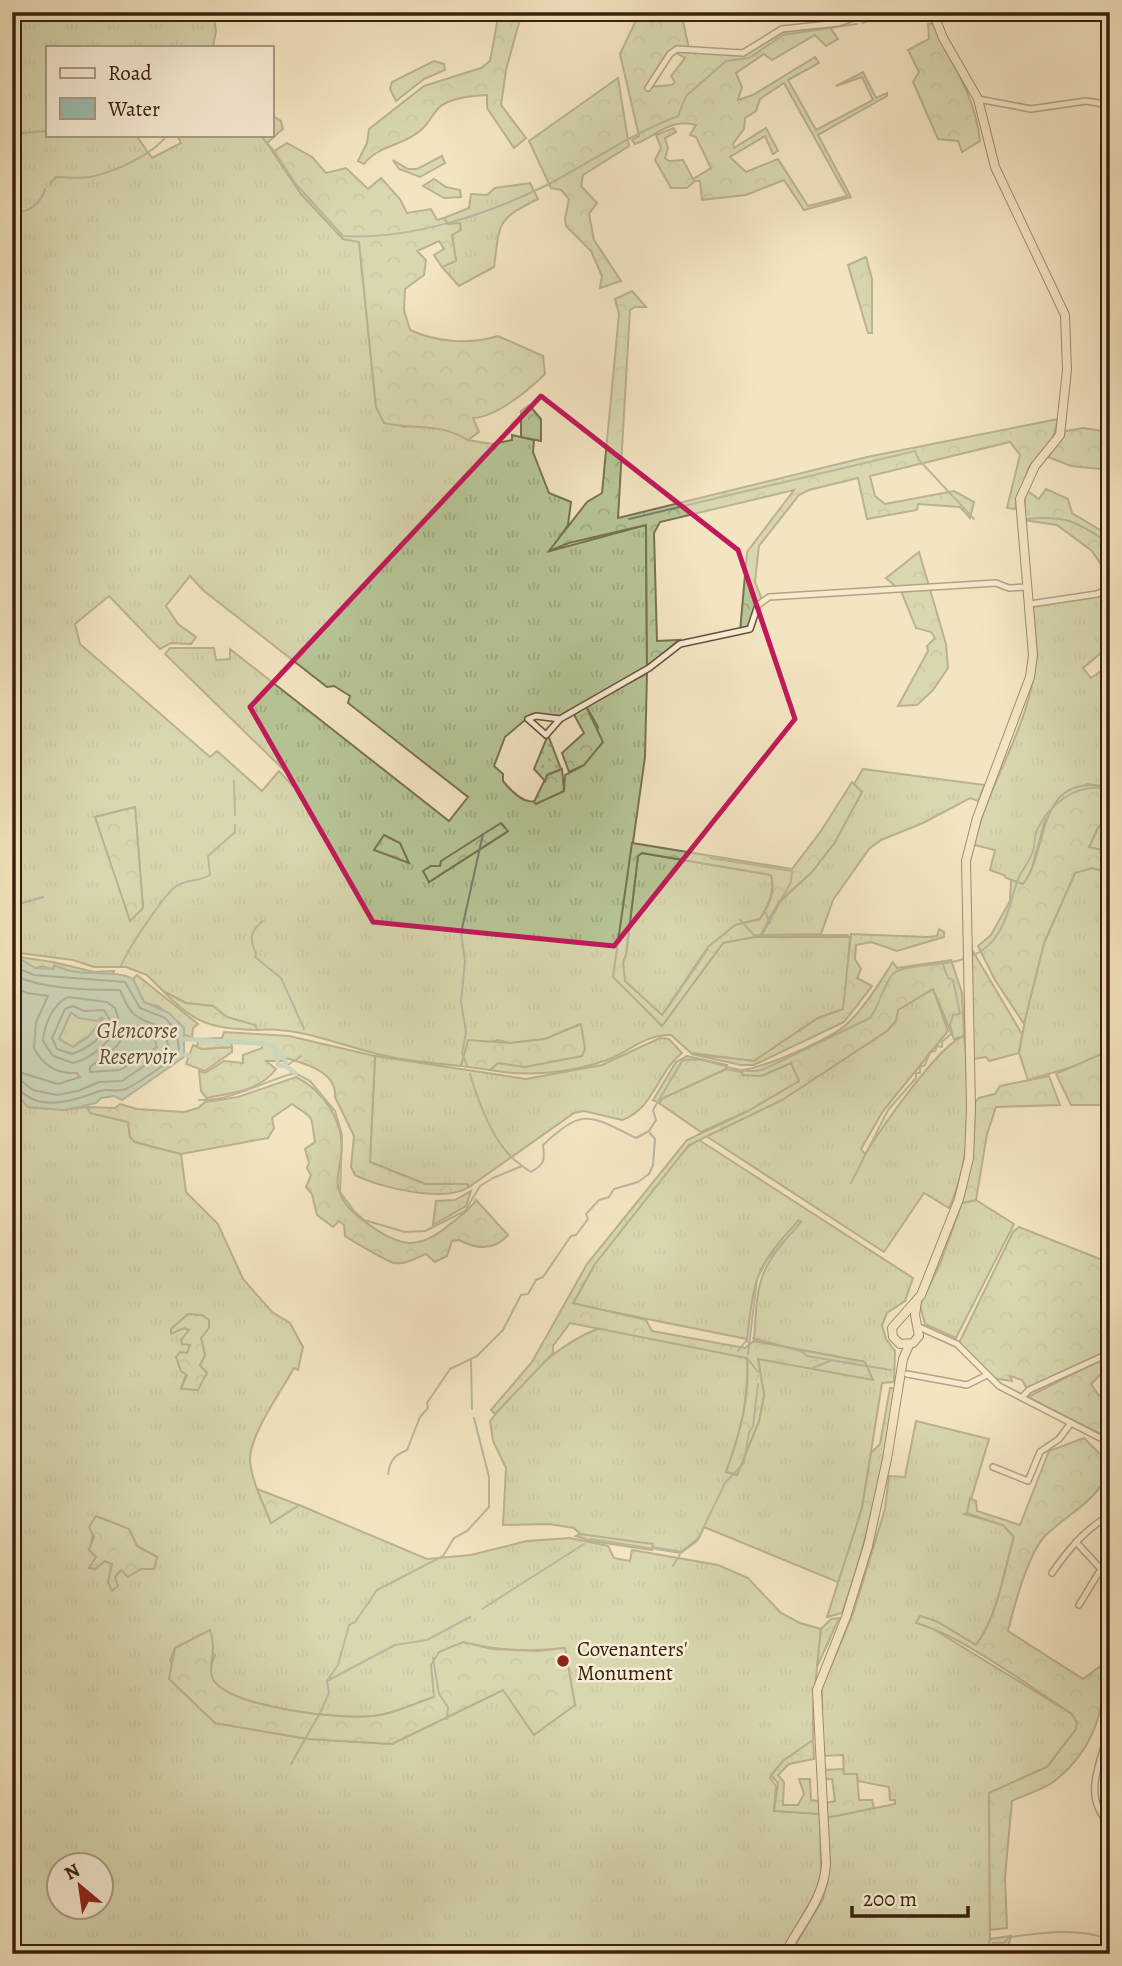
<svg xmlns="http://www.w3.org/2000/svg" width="1122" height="1966" font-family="Alegreya,serif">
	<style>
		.grass { fill: url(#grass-tufts); stroke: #787350; stroke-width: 2; fill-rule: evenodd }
		.forest { fill: url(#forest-crowns); stroke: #787350; stroke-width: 2; fill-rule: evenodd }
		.garden { fill: url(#garden-dots); stroke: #787350; stroke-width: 2 }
		.water { fill: #9cbfb2; stroke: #747f6f; stroke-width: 2; fill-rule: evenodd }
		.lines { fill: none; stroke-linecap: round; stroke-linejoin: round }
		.shore { stroke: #6a705e; stroke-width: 2 }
		.stream { stroke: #747f6f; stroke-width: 2 }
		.canal { stroke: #9cbfb2; stroke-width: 4.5 }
		.minor-casing { stroke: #685138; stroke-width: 8 }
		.highway-casing { stroke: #39200a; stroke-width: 10 }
		.minor { stroke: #f8eed7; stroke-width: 5 }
		.highway { stroke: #f4e5c2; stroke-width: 8 }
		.marked { fill: none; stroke: #c2185b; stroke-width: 5; stroke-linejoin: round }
		.poi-dot { fill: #8f2418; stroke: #f8eed7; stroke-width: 2.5 }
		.labels { text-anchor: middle; stroke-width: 5; stroke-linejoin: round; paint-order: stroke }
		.poi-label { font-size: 21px; fill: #39200a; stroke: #f8eed7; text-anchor: start }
		.water-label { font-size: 23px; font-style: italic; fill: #57503c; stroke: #f8eed7 }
	</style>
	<defs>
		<pattern id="grass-tufts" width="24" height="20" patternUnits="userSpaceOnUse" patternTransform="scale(1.75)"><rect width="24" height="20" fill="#b7c697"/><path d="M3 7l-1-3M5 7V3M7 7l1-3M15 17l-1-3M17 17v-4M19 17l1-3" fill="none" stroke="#9eaa81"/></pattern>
		<pattern id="forest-crowns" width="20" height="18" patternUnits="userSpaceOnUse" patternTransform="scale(1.75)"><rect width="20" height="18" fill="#b7c697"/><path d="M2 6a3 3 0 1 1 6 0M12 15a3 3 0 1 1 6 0" fill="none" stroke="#9eaa81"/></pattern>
		<pattern id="garden-dots" width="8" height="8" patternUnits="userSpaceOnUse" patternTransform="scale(1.75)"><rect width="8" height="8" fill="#b7c697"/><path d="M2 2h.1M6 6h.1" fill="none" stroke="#9eaa81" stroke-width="1.8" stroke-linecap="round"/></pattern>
	</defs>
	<rect width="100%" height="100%" fill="#f4e5c2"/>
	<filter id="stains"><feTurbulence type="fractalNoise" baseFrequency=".00286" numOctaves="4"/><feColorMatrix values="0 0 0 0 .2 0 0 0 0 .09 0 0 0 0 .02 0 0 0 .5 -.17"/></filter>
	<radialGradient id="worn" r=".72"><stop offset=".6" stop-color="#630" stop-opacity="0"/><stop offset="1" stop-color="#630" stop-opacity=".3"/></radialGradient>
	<!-- grass -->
	<g class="grass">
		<path d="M12,12H213L216,31L213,47H47V135H136L152,158L181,143L177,135H271V115L281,121L283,129L267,143L301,194L343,239L359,241L376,407L403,427L424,425L452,430L468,440L492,444L512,440V435L534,440L533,452L549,493L571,502L568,525L550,551L646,525L647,667L561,716L532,714L505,737L494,766L503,774V781C525,808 534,805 564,791L565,775L584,765L598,727L586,706L647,673L645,757L614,977L662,1026L723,943L750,937H850L844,1009L818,1018L754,1061L691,1053L671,1035C646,1034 630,1051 607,1060C571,1073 527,1077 490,1070L498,1063L526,1067L580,1024L545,1039L511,1043L498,1040L468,1049L461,1066C438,1063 414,1062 391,1057C348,1049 302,1026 257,1030L254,1025L227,1017L213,1006L186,1003L163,991L147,975L126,967H94L73,960L12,952ZM190,576L204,591L327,687L334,686L350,696L348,703L468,797L449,821L230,649V659L216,660L214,648H170L165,654L290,776L292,785L279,771L262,791L217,751L210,757L80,644L75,624L109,596L160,649L171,643L191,644L196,637L178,624L166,606ZM135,807L143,908L95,817ZM507,832L429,882L431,866H440Z"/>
		<path d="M434,61L444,64L445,70L424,79L396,101L390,89L392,82Z"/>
		<path d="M442,156L445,163L420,177L399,169L393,160L408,169H417Z"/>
		<path d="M434,179L446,187L460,190L461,197L444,198L423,186Z"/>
		<path d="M530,183L538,199C496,220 500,222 494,267L459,286L442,267L456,261L452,235L444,218L469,208L471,194L487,195L495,188Z"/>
		<path d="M1110,590V663L1101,653L1083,668L1091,678L1110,665C1110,686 1109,706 1106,727C1103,748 1118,766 1100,786L1087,784L1045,820L1030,875L1023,884L1006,878L1004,875L990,870L995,850L974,845C988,782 1033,722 1036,656C1037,640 1034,623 1033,607L1098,596Z"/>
		<path d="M863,769L985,785L978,801L970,798L923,823L881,840L869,849L833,900L821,934L761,935L779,902L812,872L835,842L862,792L854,784Z"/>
		<path d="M1110,813V852L1089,848L1097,830Z"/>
		<path d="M642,853L771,875C775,892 769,905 760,919C701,932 696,976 662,1016L625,981L623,962L626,955L638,855Z"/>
		<path d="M1092,868L1110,872V1050L1082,1064L1028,1080L1019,1053L1032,982L1044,943L1075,872Z"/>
		<path d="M933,989L948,1031L883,1111L861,1149L865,1154C881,1129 939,1044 964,1036C971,1093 973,1155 949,1208L924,1193L884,1252L706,1136L782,1100L887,1031L896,1021L898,1010Z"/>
		<path d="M660,1038L669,1039L682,1053C657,1072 654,1109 622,1120L584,1111L574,1113L469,1187L467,1184H425L370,1162L375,1056L526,1079L602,1065Z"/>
		<path d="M193,1045L202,1049L232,1047V1052L205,1071L186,1064Z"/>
		<path d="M791,1063L800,1081L748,1111L701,1132L659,1103L663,1098L726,1069L761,1076Z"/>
		<path d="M12,1096H18L28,1107L65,1110L87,1107L90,1113L128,1122L130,1137L135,1142L181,1154L186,1192L218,1224L243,1279L272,1312L290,1323L303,1347L298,1370L294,1368C281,1392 249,1435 250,1461C252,1482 263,1503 271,1523L299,1505L427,1559L471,1555L527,1541L570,1538L608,1546L614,1558L630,1561L632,1550L718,1565L748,1578L781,1613L800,1623L821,1629L813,1706V1740L783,1761L770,1778L776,1786L774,1810L820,1814L821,1875L814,1895L780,1954H12ZM184,1328L203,1331L201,1338L205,1355L200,1365L198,1390L181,1388C187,1374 193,1350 186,1336L189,1330ZM96,1516L129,1529L137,1546L157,1557L121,1569L108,1582L112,1564L105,1561L95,1569L96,1557L90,1550ZM192,1640L215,1655C211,1664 208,1671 213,1680C232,1707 341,1720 373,1716C393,1714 415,1703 434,1697L463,1642C497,1651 530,1652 565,1648L575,1705L503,1690L392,1744L308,1739L215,1723L170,1661L175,1648ZM60,1864H102V1906H60Z"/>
		<path d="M699,1140L913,1278L905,1301L887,1313L882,1325L886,1339L895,1351L894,1382L882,1383L862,1508L840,1583L704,1527L699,1538L681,1552L652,1547V1544L599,1539L580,1534L574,1528L549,1524L503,1525L506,1468L493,1441L490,1421C520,1383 554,1345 600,1328L748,1358C747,1405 742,1428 726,1472L737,1475L759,1421L764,1395L758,1358L865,1362L754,1341C758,1277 757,1271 801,1222L799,1220C754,1269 755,1275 747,1339L573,1304L595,1264L671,1166L689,1146Z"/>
		<path d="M976,1200L1014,1224L956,1338L925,1324L920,1305L940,1264L962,1203Z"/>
		<path d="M916,1421L989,1439L967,1513L964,1514L1003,1525L1014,1536C1004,1571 998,1616 976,1645L936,1621L930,1627L1072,1714L1077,1722L1076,1729L1047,1767L989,1793L990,1945L967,1954H790L823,1899L828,1878L826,1818L895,1804V1800H890L889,1787L858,1781L857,1774H844L843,1755L822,1756V1688L854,1611L885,1509L889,1476L905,1477Z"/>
	</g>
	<!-- forest -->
	<g class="forest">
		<path d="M499,12H522L506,70L501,105L526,138L514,148L487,108V95C473,96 457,97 444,104C434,109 431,121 423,128C406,146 379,144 364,164L358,161L367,143L369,129L424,86L481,68L490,61Z"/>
		<path d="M640,12H681L689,49L745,55L782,32L829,26L838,39L826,46L815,35L772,60L764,54L736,73L742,87L738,100L753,95L815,57L819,63L788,80L816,130L873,100L862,77L836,86L863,72L876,98L887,93V96L818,135L851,197L804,210L784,180L746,195L702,200L700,181H695L687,188H671L655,160L661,148L656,135L674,128L676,132L665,138L668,148L665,158L669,161L683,160L693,179L711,168L696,137L690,135L696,125C671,117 655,137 635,144L632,140L639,136L620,54ZM671,50L685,58L671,76L675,82L672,85L646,87ZM784,83L847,196L808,206L778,159L746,172L730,157L765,136L773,154L778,151L766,128L734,148L733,144L744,129L745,118L756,111L760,99Z"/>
		<path d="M932,23C951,60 976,98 980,141L962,152L958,141L938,139L913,82L919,72L908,50L929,39L928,24Z"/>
		<path d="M618,78L629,146L583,175L581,186L597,203L589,214L594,240L621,281L600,288L602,276L591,251L566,226L565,218L569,199L561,190L551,188L529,141Z"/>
		<path d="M287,143L312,157L326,173L346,168L368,189L381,178L400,199L407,213L431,209L437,220L444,218L448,224L460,223L461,230L452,235L456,261L442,267L434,255L444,249L439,241L417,251L426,260L424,275L405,289L404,310L410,330C436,342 470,345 498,336L543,356L545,374C528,391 496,417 473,418L479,432L468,440C438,422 416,430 384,423L376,407L359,242L343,239L301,194L273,152Z"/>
		<path d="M866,257L872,279V333H868L848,265Z"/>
		<path d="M632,291L646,307H635L630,310L618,518L867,457L1058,419L1053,438L1029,467L1015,509L1007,508L1020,455L1010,442L870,476L875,496L885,504L954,491L974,502L970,518L960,507L918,504L917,510L867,519L858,478L809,490L799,495L759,546L755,582L761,597L749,627L740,632L747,552L794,490L660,522L654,533L657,641L679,640L647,667L646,525L569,543L549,551L587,502L602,493L619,314L615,299Z"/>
		<path d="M529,405L541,419V441L521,437V411Z"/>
		<path d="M1083,428L1110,432V470L1071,466L1048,457L1066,431Z"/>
		<path d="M1046,489L1068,499L1072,513L1110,536V567L1102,566L1092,551L1057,525L1023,520L1026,490L1039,499Z"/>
		<path d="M919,552L946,644L948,668L933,690L917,705L898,706L928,651L927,646L935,638L931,632L916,628L901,591L886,578Z"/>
		<path d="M586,706L603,742L584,765L569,772L562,753L584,733L573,713Z"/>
		<path d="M562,769L564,791L536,804L534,802L547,775Z"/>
		<path d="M1110,769V813L1097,829L1089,847L1110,852V872L1092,868L1075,873L1044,943L1024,1024L995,980L978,946L991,935L1010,901L1011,880L1023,884C1049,851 1036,777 1100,786Z"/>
		<path d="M852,782L862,792L835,842L812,872L779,902L760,936L723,943L662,1026L613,977L632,843L792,869L821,831ZM642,853L771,875C776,892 769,905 760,919L735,925L708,947L662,1015L625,981L623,962L626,955L638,856Z"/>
		<path d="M135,807L143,908L130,921L95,817Z"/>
		<path d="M501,823L508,831L429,882L423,871L431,866H440L441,861Z"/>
		<path d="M384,835L400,843L409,863L374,850Z"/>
		<path d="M939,929L944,932V937L897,951L871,942L856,945L855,959L861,969L857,978L872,986L844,1022L754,1065H741L691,1054L754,1061L818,1018L843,1009L851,934L927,937L937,936Z"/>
		<path d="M971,948L1022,1034L1019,1053L989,1061L986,1057L973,1059Z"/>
		<path d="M12,956L53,962L94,972L114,971L112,975L73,973L55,966L51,969L42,966L36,969Z"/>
		<path d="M951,960L962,993L964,1036L954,1039L933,989L898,1010L896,1021L887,1031L782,1100L689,1145L595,1264L573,1303L646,1320L652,1331L745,1348L754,1341L865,1362L873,1380L758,1359L764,1395L759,1421L737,1475L726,1472C740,1434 750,1399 747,1358L570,1323L553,1346V1353L495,1414L491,1410L532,1362L587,1264L687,1140L748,1111L799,1081L791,1063L761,1076L742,1075L743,1070C767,1066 830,1040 848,1023C866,1006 879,983 893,962L897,968Z"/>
		<path d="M137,975L198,1024L193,1028L192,1038L183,1034L184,1028L158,1006L144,1003L133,979Z"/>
		<path d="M163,991L186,1003L213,1006L227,1017L255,1025L257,1030C213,1029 194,1024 163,991Z"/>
		<path d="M71,1012L79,1018L102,1017C101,1034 83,1037 73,1047L59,1039Z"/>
		<path d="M581,1024L585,1049L582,1056L525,1067L498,1063L490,1070L461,1066L468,1040L511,1043L545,1039Z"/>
		<path d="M224,1032L289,1036L375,1056L370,1162L425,1184H467L469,1187C446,1203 380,1188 355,1175L351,1167L354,1136L335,1097C337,1071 303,1063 286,1058L284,1061H266L276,1069C260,1091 231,1093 206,1098L201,1091L199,1071L205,1073L224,1061L243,1063V1055L262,1048V1042H231L232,1047L202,1049L197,1047L198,1039L222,1038Z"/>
		<path d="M1110,1050V1098L1099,1105H1071L1056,1074Z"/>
		<path d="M687,1056L727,1065L726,1069L663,1098L659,1103L653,1100L676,1062Z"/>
		<path d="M1049,1076L1060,1105L996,1107L987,1134L976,1200L962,1203L973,1152L975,1103L979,1098L995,1094L1000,1086Z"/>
		<path d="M296,1077C324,1091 346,1123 341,1156C339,1172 334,1183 342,1198C348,1209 358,1217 368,1224C400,1247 418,1251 449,1225C459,1217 469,1211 476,1200L508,1235C494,1251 476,1249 459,1240L452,1241L447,1256L435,1262L426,1254C416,1258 405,1265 394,1263C388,1262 351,1240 345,1236L344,1225L339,1221L333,1227L317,1215L312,1194L306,1187L311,1175L307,1168L309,1163L305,1149L315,1142C310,1112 316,1121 292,1104L272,1118L274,1128L268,1138L181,1154L135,1142L130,1137L128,1122L90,1113L87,1107L115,1108L120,1104L137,1109L184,1112L198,1108L205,1102L238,1097Z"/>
		<path d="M471,1191L466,1206L433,1225L436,1201L455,1200Z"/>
		<path d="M1019,1227L1110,1263V1351L1027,1389L1022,1380L1010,1376L1012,1381L992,1378L959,1343L1013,1232Z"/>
		<path d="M188,1314L202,1315L209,1320V1328L201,1338L205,1355L200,1365L207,1373L198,1390L181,1389L187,1375L181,1371L176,1357L180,1352L187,1353L190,1345L182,1344L181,1340L189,1330L184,1328L171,1334V1329Z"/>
		<path d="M1110,1355L1105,1362L1109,1366L1091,1384L1099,1396L1110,1389V1439L1028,1397Z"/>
		<path d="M890,1388H896C884,1465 868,1539 842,1613L827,1617L862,1508L871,1453L880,1444Z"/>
		<path d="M1084,1438L1110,1464V1469C1095,1504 1071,1511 1046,1535C1028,1552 1014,1607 1008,1631L1083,1679L1107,1661C1104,1708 1096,1747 1057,1779C1046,1789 1026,1794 1012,1801L1005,1877L1007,1928L990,1930L989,1793L1047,1767L1076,1729L1077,1722L1072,1714C1028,1686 965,1637 916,1623L920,1616L936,1621L976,1645C998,1616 1004,1571 1014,1537L1003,1525L967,1513L970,1498L976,1501L977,1511L1020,1525L1049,1451Z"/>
		<path d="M257,1489L299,1505L271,1523Z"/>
		<path d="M96,1516L129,1529L137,1546L157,1557L154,1569H141L128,1577L121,1570L115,1577L118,1586L112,1591L108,1582L112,1564L105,1561L95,1569L89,1568L96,1557L89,1550L94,1537L89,1527Z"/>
		<path d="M580,1534L653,1544L652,1550L591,1541L576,1536Z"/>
		<path d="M839,1618L817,1667L821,1629L831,1619Z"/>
		<path d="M210,1630C218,1650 206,1670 214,1681C234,1708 340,1720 373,1716C392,1715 415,1703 434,1697L431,1665L439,1652L463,1642L492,1649L538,1651L565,1648L575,1705L534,1735L503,1690L392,1744L308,1739L215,1723L169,1679L175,1648Z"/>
		<path d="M813,1740L814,1759L789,1764L778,1775L784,1782L783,1805H798L804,1794L799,1779H810L811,1800L819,1801L820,1814L774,1811L778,1783L771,1775L783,1761Z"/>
		<path d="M843,1769L844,1774H857L859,1800H872L874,1808L826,1818L825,1803L835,1801L832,1779H823V1770Z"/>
		<path d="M1011,1936L1007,1952L1010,1954H988L990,1939Z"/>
	</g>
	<!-- garden -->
	<path class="garden" d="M548,735L561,769L547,775L545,781L534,769Z"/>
	<!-- water -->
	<path class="water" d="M12,959L22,960L35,968L54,969V965C81,979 113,968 133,979L144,1002L169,1013L184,1028V1057L122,1100L114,1096L101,1098L96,1103L65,1110L28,1107L18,1096H12ZM71,1012L79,1018L97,1021L102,1017L103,1019L88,1037L73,1047L59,1039Z"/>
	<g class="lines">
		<!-- shore -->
		<g class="shore">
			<path d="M12,966L34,975L125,982L140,1008L165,1018L176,1030L179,1049L176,1056C160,1068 143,1080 126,1089C118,1093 108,1088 100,1091C76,1100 41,1112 21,1091L12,1090"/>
			<path d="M12,975C44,989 84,990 120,990C124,998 127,1009 135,1015C158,1032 161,1014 169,1049L122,1081L99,1082L78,1091L57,1095L33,1090L23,1082L12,1081"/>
			<path d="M12,986L27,993L48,996L36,1022L34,1048C43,1066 58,1074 77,1073L80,1077L58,1084L12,1070"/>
			<path d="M68,997L107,1002L115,1008L118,1018C116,1039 93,1058 73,1063L53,1056L43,1041C44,1025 53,1004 68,997Z"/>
			<path d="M73,1006L84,1011L104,1010L110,1020C106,1036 87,1049 72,1054L57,1049L52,1038L65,1009Z"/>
			<path d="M130,1026L153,1034L157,1047L120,1070L90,1072V1067L117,1046Z"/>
		</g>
		<!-- stream -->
		<g class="stream">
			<path d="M863,23L884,12"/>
			<path d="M22,133L47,131"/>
			<path d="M260,135L274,151L295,183L343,236C409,240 486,215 545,186C590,163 630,134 678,116L686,96L726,61L749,58L783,35L857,24"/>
			<path d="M50,184L56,177C67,177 79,179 90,177C114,172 153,155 167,135"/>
			<path d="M12,214C28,212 41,205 45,189"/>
			<path d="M629,519L915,451L919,460L974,519"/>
			<path d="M1027,519C1066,515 1078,522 1110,544"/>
			<path d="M1110,724V740"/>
			<path d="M234,781L235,815"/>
			<path d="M710,858L792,871L791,882L762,935"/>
			<path d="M12,906L43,897"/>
			<path d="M765,911L770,923"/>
			<path d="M740,920L754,935H848"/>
			<path d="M263,921C250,931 249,939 256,953L255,957L281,978L304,1029"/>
			<path d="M972,956C1003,942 1007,914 1016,885C1019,873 1029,863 1033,851C1035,845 1034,836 1037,830C1049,805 1073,786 1100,788L1110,777"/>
			<path d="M121,966C127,951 164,893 178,885C187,880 200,881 210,875L208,856L235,832V825"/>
			<path d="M665,1012L708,949"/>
			<path d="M467,1065L462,1053L466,1032L461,1002L465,961L461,933L483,834"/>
			<path d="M286,1066L301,1056"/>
			<path d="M470,1074C479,1104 495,1148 521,1165"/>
			<path d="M199,1100C233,1101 263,1081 295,1073L310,1081L335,1111L342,1135L340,1192L354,1211L364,1220L405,1232L425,1231L465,1211L480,1186L493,1178L522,1166L531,1172C545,1164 545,1160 543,1145C584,1107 589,1115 636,1138L649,1131L656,1120L653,1110L682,1061C708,1054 735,1076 762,1070L870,1018C880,1005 882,987 893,974C901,964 947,966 963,959"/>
			<path d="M851,1183L888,1110L916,1078V1073H920V1067L925,1065L930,1052L935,1051L937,1046L942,1047V1042L952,1033L950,1025L953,1015L960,1014L953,980L948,978L943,965"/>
			<path d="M753,1338L803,1352L807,1356L891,1370"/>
			<path d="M738,1351L746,1341L749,1342"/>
			<path d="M748,1354L757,1279L767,1260L800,1223"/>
			<path d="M748,1359L758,1372"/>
			<path d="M471,1361L472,1409"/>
			<path d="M813,1368L832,1360"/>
			<path d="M388,1474C390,1461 394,1455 407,1450L420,1417L428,1408L427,1403L450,1369L477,1356L503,1330L521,1295L528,1294L536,1280L543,1277L571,1236L576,1235L588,1219L586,1214L599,1200L609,1197L614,1189L638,1182L649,1174L653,1165L655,1139L650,1133"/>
			<path d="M588,1541L591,1539L681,1553L697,1541L725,1483L744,1463L749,1432L753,1426L758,1384"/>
			<path d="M673,1566L680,1554"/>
			<path d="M482,1609L584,1544"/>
			<path d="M433,1658L439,1694L448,1707L447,1719"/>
			<path d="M327,1681L338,1665L349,1625L355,1622L377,1590L443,1556L454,1538L467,1531L489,1507V1477L474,1418"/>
			<path d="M291,1764L321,1711L329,1693L327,1681L395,1645L427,1640L470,1617"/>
			<path d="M993,1943H1004L1009,1937C1042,1933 1077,1927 1108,1939"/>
		</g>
		<!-- canal -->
		<g class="canal">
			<path d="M184,1039L267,1044C278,1049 285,1053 286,1066L295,1073"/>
			<path d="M275,1051L278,1065L285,1066"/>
			<path d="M185,1055L190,1056"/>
		</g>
		<!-- minor casing -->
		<g class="minor-casing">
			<g id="minor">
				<path d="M648,88L670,54L677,49L743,53L782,29L839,23L870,12"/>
				<path d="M978,99L1031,109L1086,101L1110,105"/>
				<path d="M1030,604L1097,594L1110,588"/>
				<path d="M560,719L536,716L528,719L546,735L560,719L649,668L680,644L750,629L758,605L769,597L996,583L1009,588L1027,587"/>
				<path d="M919,1327L957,1344L999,1386L1110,1443"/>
				<path d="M907,1374L967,1385L985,1376"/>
				<path d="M1022,1397L1029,1390L1110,1353"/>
				<path d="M993,1467L1028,1481L1040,1452L1059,1439L1071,1423"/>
				<path d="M1076,1542L1101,1569L1079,1605"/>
				<path d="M1052,1573C1068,1550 1085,1529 1110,1515"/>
				<path d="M1110,1721C1105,1759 1078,1792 1110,1825"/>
			</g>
		</g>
		<!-- highway casing -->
		<g class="highway-casing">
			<g id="highway">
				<path d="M917,1301L915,1315L919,1336L913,1343L900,1344L893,1337L892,1328L921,1295L959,1199L969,1158L971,1108L966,861L977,818L1030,677L1033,655L1020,499L1035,466L1060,435L1067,370L1065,315L995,167L978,99L943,38L933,12"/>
				<path d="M785,1954C800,1923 824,1900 826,1864L817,1690L846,1617L868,1546L887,1459L903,1359L909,1345"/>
			</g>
		</g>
		<!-- minor -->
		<use href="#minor" class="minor"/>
		<!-- highway -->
		<use href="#highway" class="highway"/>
	</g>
	<!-- marked area -->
	<path d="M0 0H1122V1966H0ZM541,396L738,550L795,719L614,946L373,922L250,707Z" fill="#f4e5c2" fill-opacity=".55" fill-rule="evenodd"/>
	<path class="marked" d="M541,396L738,550L795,719L614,946L373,922L250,707Z"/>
	<!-- markers -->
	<circle class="poi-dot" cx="563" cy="1661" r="7"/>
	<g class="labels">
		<!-- poi labels -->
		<g class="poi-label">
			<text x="577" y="1656">Covenanters'<tspan x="577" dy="24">Monument</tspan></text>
		</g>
		<!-- water labels -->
		<g class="water-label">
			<text x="137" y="1038">Glencorse<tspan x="137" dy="26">Reservoir</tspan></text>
		</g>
	</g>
	<!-- margin -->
	<rect width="1122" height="1966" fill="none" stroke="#f4e5c2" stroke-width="42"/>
	<rect x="14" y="14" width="1094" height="1938" fill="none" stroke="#39200a" stroke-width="3.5"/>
	<rect x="21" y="21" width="1080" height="1924" fill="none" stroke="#39200a" stroke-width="2"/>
	<!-- legend -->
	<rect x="46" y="46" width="228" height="91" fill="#f8eed7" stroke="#ac9c85" stroke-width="2"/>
	<rect x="60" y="68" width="35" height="10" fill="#f8eed7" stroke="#ac9c85" stroke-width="2"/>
	<text x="108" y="80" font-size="21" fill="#39200a">Road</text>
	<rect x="60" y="98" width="35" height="21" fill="#9cbfb2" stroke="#ac9c85" stroke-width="2"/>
	<text x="108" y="116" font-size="21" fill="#39200a">Water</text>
	<!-- north arrow -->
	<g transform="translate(80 1886) rotate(331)"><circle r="33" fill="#f8eed7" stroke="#ac9c85" stroke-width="2"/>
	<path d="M0-5L12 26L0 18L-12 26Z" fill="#8f2418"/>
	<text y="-10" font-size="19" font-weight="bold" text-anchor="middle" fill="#39200a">N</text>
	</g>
	<!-- scale -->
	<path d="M852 1906v10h116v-10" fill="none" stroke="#39200a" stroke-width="3.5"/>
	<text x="863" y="1906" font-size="21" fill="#39200a" stroke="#f8eed7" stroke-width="5" paint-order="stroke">200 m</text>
	<rect width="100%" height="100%" filter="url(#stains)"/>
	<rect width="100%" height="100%" fill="url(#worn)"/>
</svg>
